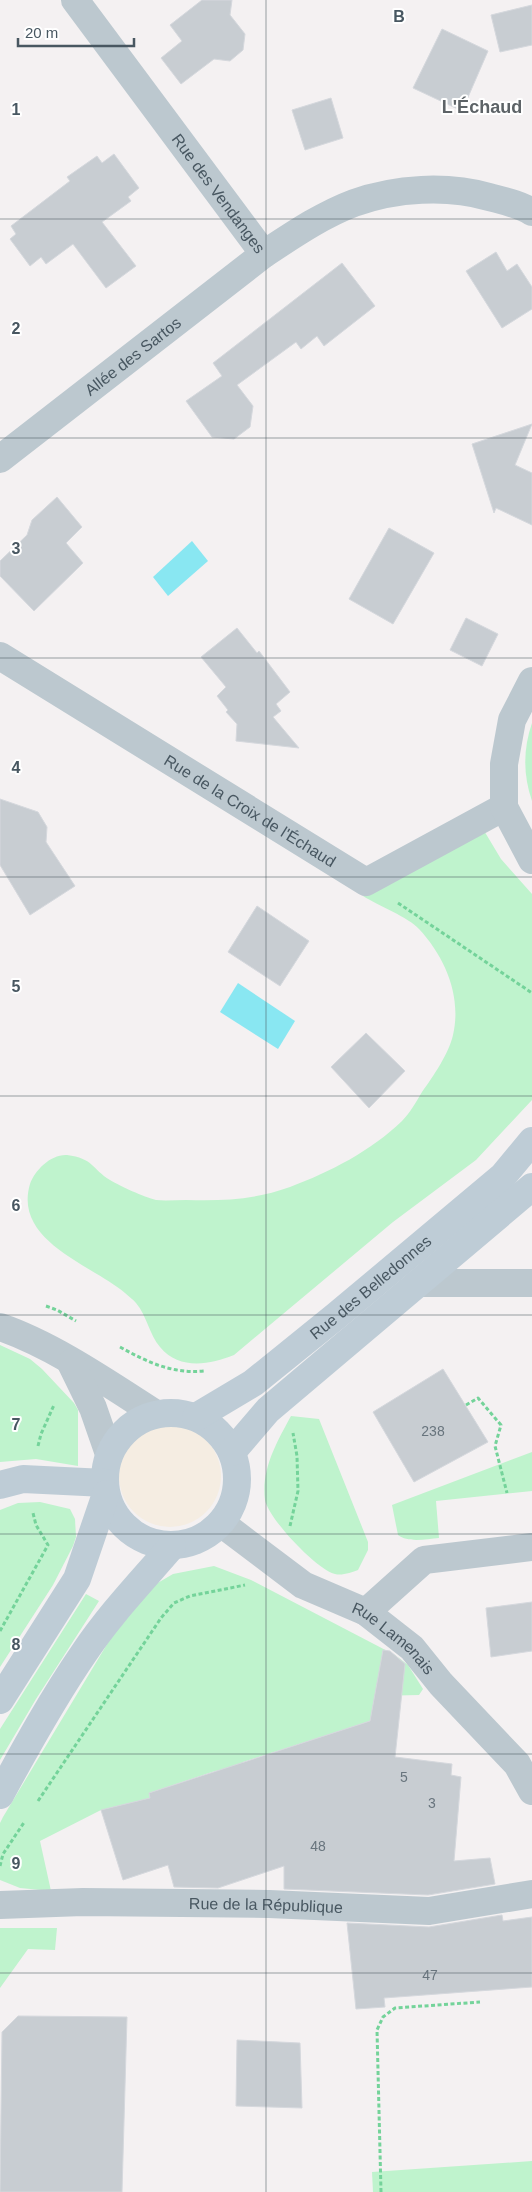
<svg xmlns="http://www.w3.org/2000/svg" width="532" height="2192" font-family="Helvetica,sans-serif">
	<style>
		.green { fill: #bff3cd }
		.sand { fill: #f5ede2 }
		.water { fill: #89e7f2 }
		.building { fill: #c8cdd2; stroke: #d5d8dd }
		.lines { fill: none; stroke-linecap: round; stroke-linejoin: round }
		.path { stroke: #74d39a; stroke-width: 3; stroke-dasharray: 4 2.5; stroke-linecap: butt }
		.street { stroke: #bcc8cf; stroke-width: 28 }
		.secondary { stroke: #beccd6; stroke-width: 28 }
		.grid { fill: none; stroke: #485761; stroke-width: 1; stroke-opacity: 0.55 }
		.labels { text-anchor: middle; stroke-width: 4; stroke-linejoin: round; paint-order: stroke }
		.number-label { font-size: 14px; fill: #68747d }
		.street-label { font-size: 16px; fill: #485761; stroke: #fff }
		.neighbourhood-label { font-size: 18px; font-weight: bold; fill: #5d6367; stroke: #fff }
		.grid-label { font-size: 16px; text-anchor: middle; font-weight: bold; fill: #485761; stroke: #fff; stroke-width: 4; stroke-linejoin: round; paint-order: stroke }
	</style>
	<rect width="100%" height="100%" fill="#f4f1f2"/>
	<!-- green -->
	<g class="green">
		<path d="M532,723V801C523,775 523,749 532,723Z"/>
		<path d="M483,829L501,859L532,894V1100L476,1160L393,1222L234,1355C209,1365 179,1370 160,1347C149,1334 147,1316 136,1303C133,1299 128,1296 125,1293C92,1265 13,1241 30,1184C35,1170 51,1154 67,1155C93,1158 92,1169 110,1180C120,1186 144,1197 156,1200C165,1201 176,1200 186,1200C223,1201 254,1200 290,1187C330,1172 371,1151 402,1121C410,1113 416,1102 422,1092C433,1077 449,1053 453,1035C462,996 445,957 419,929C408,917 379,906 363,896Z"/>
		<path d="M0,1345L30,1359L42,1369L74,1403L78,1410V1466L36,1459L0,1462Z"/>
		<path d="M291,1416L319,1419L368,1542V1550L358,1570C352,1572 342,1576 335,1574C317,1570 268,1518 265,1500C261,1469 277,1442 291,1416Z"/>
		<path d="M532,1452V1491L436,1501L439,1538C426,1539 408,1543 398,1535L392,1505Z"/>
		<path d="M40,1502L70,1509L75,1519L76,1537L73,1546L53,1585L0,1667V1510L18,1503Z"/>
		<path d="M214,1566L251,1580L395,1655L408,1665L423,1689L419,1695L375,1696L370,1721L243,1762V1767L215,1771L149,1793L150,1798L101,1810L40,1841L51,1891L20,1888L0,1880V1823L3,1817L112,1636L149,1588L173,1574Z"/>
		<path d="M86,1594L99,1601L36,1699L0,1760V1729Z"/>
		<path d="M0,1928H57L55,1950L28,1949L0,1988Z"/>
		<path d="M532,2161V2192H373L372,2172Z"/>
	</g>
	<!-- sand -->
	<circle class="sand" cx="170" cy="1476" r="51"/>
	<!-- water -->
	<g class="water">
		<path d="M192,541L208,561L168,596L153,577Z"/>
		<path d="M238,983L295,1021L278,1049L220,1012Z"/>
	</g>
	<!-- building -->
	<g class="building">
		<path d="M202,0H232L230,15L245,34L243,50L230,61L214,59L181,84L161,58L182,41L170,25Z"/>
		<path d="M532,5V45L500,52L491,15Z"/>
		<path d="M442,29L488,51L462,111L413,88Z"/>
		<path d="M331,98L343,138L305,150L292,110Z"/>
		<path d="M114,154L139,188L128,197L131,201L102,222L136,266L106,288L73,244L46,264L41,257L30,266L10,239L16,234L11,226L70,181L67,177L97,156L102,163Z"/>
		<path d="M496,252L507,271L517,264L532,287V309L502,328L466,271Z"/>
		<path d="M342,263L375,306L324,346L317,336L301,349L296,342L237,385L253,406L250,427L234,439L212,437L186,401L222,376L213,363Z"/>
		<path d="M532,424L515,465L532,473V525L496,508L494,513L472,444Z"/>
		<path d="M57,497L82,527L66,543L83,563L34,611L0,576V561L27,535L32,520Z"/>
		<path d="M389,528L434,553L393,624L349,599Z"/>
		<path d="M466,618L498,634L482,666L450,650Z"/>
		<path d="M237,628L257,653L259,651L290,692L276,704L281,711L273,717L299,748L236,741L237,724L226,712L228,710L217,696L226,687L201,657Z"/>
		<path d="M0,799L38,812L47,827L46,842L75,886L30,915L0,865Z"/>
		<path d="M257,906L309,941L280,986L228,952Z"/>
		<path d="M366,1033L405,1071L369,1108L331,1067Z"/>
		<path d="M443,1369L488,1442L414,1482L373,1412Z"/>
		<path d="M532,1602V1651L491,1657L486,1608Z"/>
		<path d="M383,1650L390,1651L405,1664L395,1757L452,1764L451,1775L461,1777L454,1861L490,1858L495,1884L428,1895L284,1889V1866L218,1888L174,1887L168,1865L123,1880L101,1810L150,1798L149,1793L370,1721Z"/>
		<path d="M502,1915L503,1921L532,1917V1987L384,1998L385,2007L356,2009L347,1923L429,1927Z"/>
		<path d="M18,2016L127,2017L122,2192H0L2,2032Z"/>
		<path d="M237,2040L300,2043L302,2108L236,2106Z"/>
	</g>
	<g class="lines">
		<!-- path -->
		<g class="path">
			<path d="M398,903L532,993"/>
			<path d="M46,1306L57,1310L76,1321"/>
			<path d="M120,1347C147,1362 172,1374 204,1371"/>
			<path d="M466,1405L478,1398L501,1425L495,1446L507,1493"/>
			<path d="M38,1446L41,1434L54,1405"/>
			<path d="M290,1526L298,1491L297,1456L293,1433"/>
			<path d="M0,1631L48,1545L36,1525L33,1513"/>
			<path d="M38,1801L161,1618L174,1603L190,1596L245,1585"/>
			<path d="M0,1866L3,1854L25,1821"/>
			<path d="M381,2192L377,2030L383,2017L395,2008L480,2002"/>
		</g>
		<!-- street -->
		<g class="street">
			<path id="s1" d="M75,0L264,254"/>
			<path id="s2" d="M0,459L264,254C293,235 322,215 354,203C396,188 447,185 489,197C504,201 519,204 532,212"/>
			<path id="s3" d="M0,656L366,882L504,807"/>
			<path d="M532,681L512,720L504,764V807L532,860"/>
			<path d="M419,1283H532"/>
			<path d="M0,1327C53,1345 109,1384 156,1414"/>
			<path d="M71,1363L93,1408L109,1454"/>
			<path id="s4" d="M221,1523L303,1585L366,1612L412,1648L441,1684L517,1764L532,1791"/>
			<path d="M366,1612L424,1560L532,1547"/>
			<path id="s5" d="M0,1905L83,1902L269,1904L429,1911L532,1894"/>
		</g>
		<!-- secondary -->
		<g class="secondary">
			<circle cx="171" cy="1479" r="66"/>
			<path id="s6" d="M196,1417L253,1383L336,1316L503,1176L532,1141"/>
			<path d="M232,1452L268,1410L532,1187"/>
			<path d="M0,1485L23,1479L105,1483"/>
			<path d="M0,1700L77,1579L106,1494"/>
			<path d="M0,1795C26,1747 53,1698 84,1653C110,1614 142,1581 172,1546"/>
		</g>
	</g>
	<!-- grid -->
	<path class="grid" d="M266,0V2192M0,219H532M0,438H532M0,658H532M0,877H532M0,1096H532M0,1315H532M0,1534H532M0,1754H532M0,1973H532"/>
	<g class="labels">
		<!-- number labels -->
		<g class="number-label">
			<text x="433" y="1436">238</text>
			<text x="404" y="1782">5</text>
			<text x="432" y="1808">3</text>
			<text x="318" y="1851">48</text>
			<text x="430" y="1980">47</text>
		</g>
		<!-- street labels -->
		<g class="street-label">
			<text dy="6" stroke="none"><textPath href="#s1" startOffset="241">Rue des Vendanges</textPath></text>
			<text dy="6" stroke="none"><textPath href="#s2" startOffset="168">Allée des Sartos</textPath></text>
			<text dy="6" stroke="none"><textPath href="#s3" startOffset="294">Rue de la Croix de l'Échaud</textPath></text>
			<text dy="6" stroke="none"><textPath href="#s6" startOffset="218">Rue des Belledonnes</textPath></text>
			<text dy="6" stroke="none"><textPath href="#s4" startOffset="209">Rue Lamenais</textPath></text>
			<text dy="6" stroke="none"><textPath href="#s5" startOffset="266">Rue de la République</textPath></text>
		</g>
		<!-- neighbourhood labels -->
		<g class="neighbourhood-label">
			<text x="482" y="113">L'Échaud</text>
		</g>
	</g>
	<g class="grid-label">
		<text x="399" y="22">B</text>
		<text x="16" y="115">1</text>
		<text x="16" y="334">2</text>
		<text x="16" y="554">3</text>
		<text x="16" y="773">4</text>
		<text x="16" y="992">5</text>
		<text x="16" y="1211">6</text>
		<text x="16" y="1430">7</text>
		<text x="16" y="1650">8</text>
		<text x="16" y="1869">9</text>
	</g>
	<!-- scale -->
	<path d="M18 38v8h116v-8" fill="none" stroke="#485761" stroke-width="2.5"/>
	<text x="25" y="38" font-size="15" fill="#485761" stroke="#ffffff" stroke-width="4" paint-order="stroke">20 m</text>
</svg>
